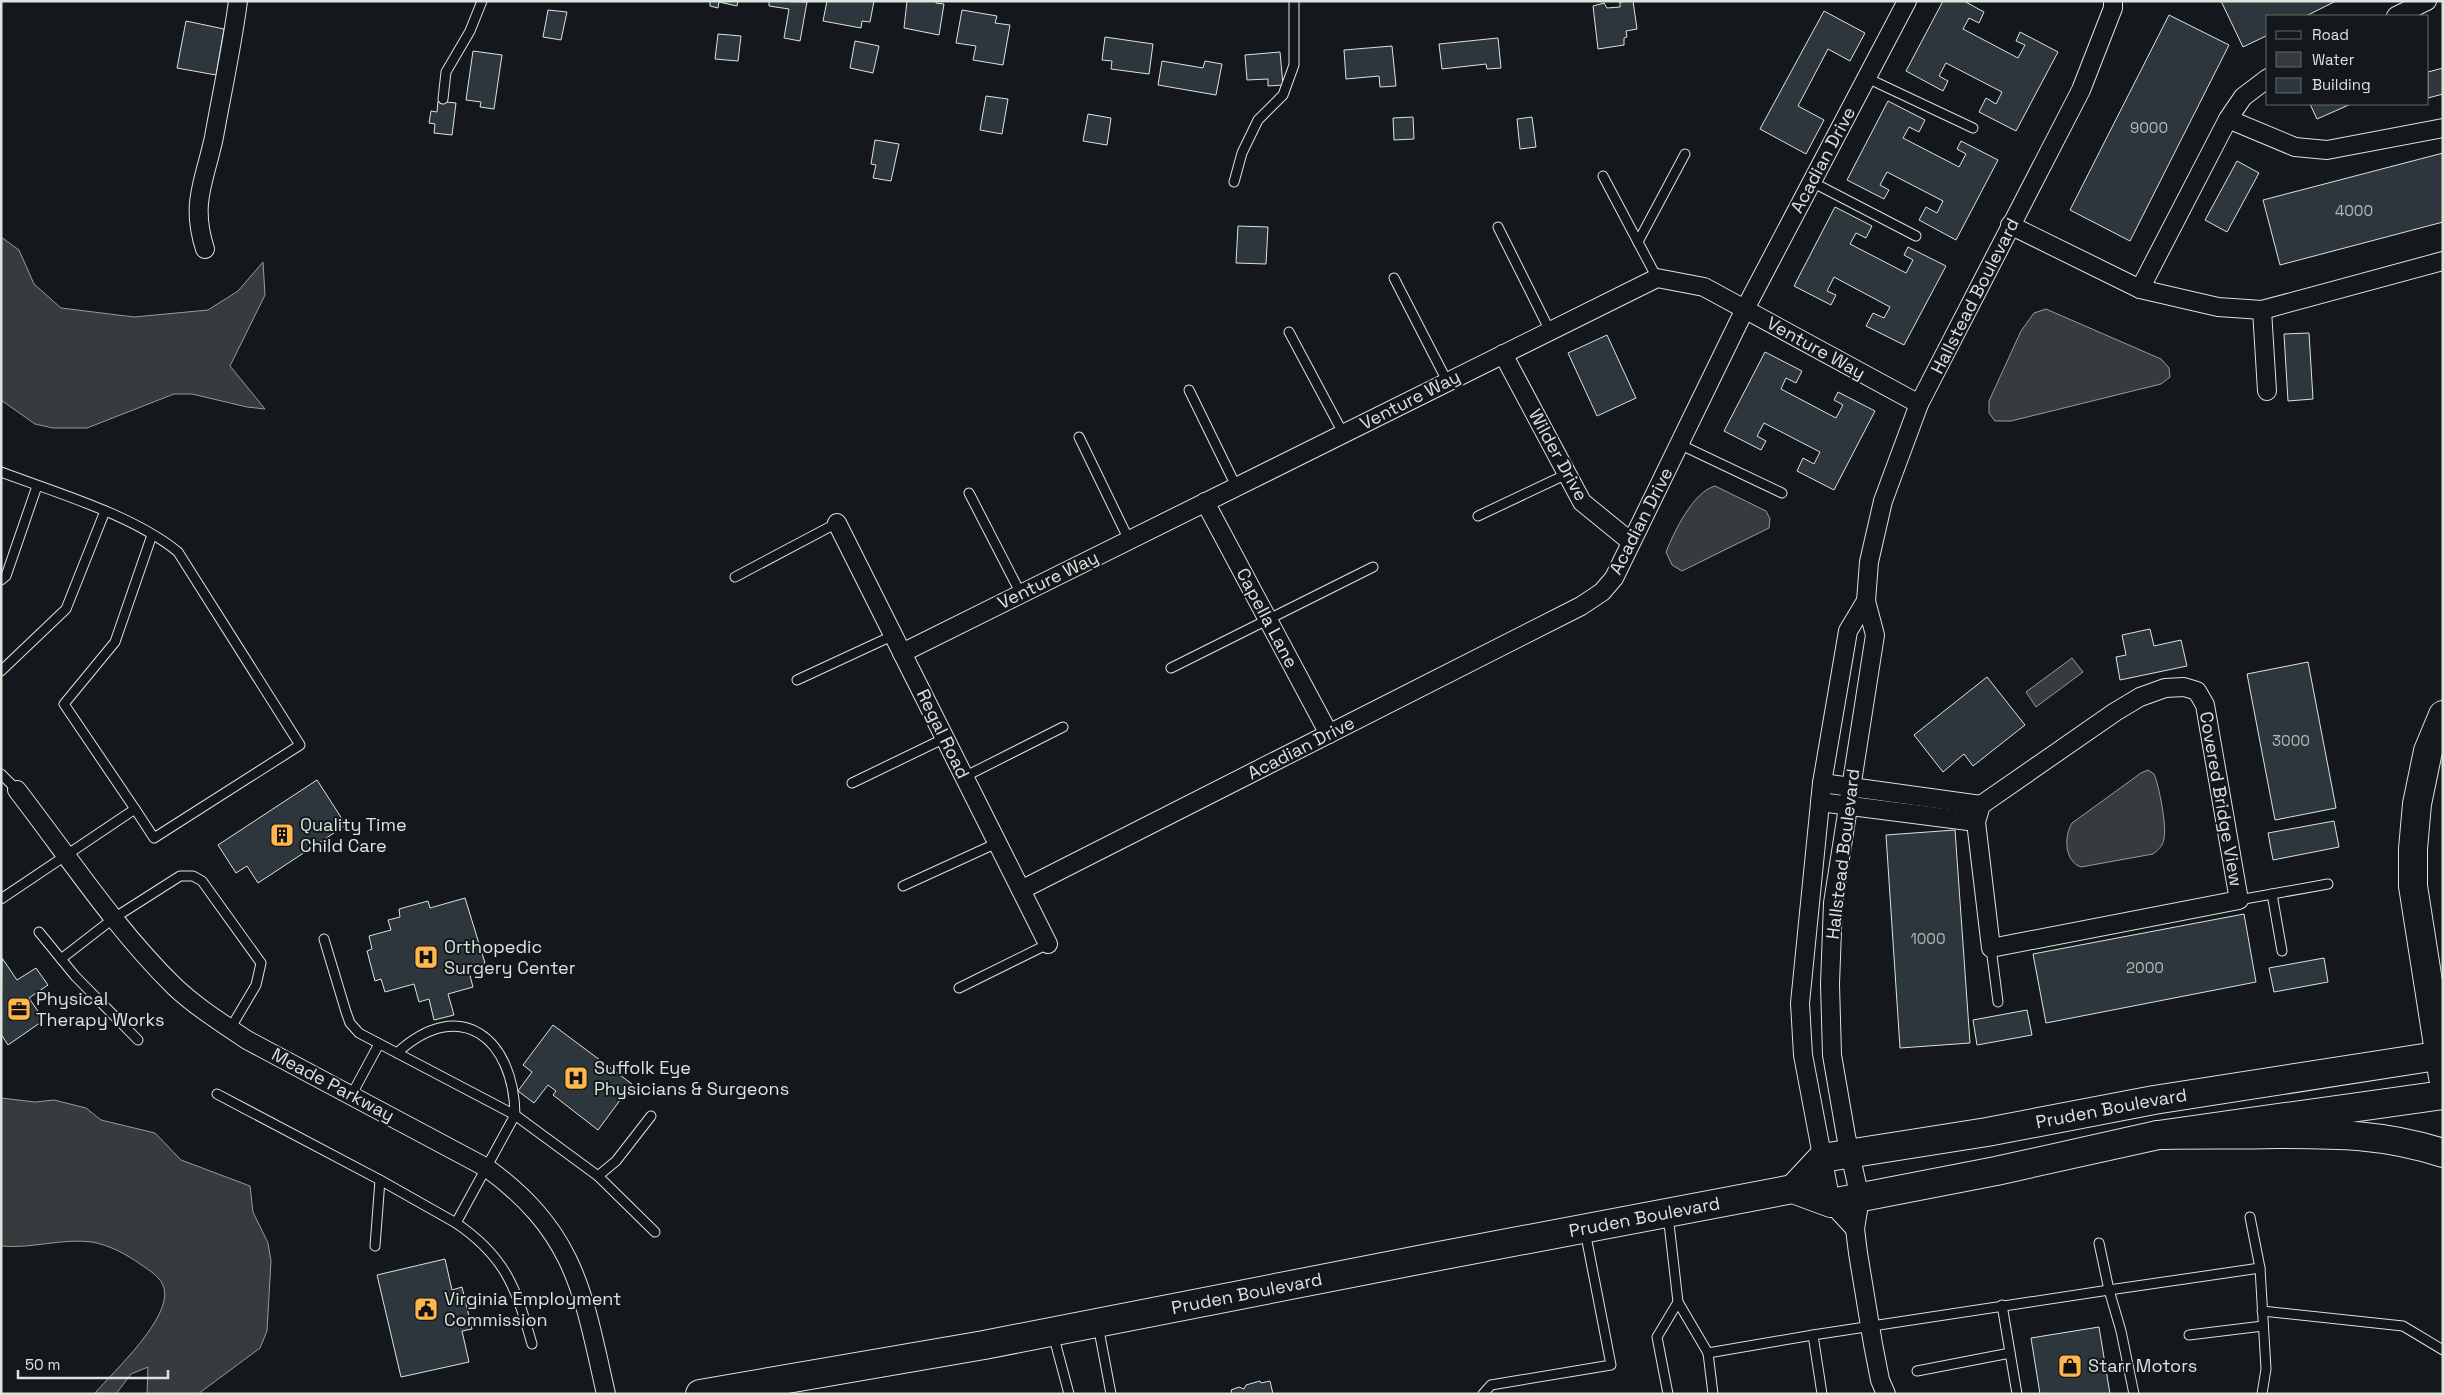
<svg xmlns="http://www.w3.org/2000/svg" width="2444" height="1395" font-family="'Space Grotesk',sans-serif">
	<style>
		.water { fill: #363b3e; stroke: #939e99 }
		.building { fill: #2c363c; stroke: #d8e6dc }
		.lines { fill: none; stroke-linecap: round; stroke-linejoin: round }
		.service-casing { stroke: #d8e6dc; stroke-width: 11 }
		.minor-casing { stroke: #d8e6dc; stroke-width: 20 }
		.primary-casing { stroke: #d8e6dc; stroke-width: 30 }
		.motorway-casing { stroke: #d8e6dc; stroke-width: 30 }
		.service { stroke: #14181c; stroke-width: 9 }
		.minor { stroke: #14181c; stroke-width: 18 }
		.primary { stroke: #14181c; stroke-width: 28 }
		.motorway { stroke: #14181c; stroke-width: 28 }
		.labels { text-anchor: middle; stroke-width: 4; stroke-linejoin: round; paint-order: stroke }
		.number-label { font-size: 15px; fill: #adbab4 }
		.street-label { font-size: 18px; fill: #d8e6dc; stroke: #14181c }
		.poi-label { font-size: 18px; fill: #d8e6dc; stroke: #14181c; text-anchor: start }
	</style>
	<rect width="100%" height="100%" fill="#14181c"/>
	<!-- water -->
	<g class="water">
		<path d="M1,237L19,250L34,284L61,308L134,317L208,310L238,291L263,262L265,295L230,366L265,409L247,407L192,394H174L87,428H53L35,424L1,400Z"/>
		<path d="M2046,309L2161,359L2169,368L2170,377L2161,384L2011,421H1995L1989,413V401L2021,331L2034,313Z"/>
		<path d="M1715,486L1766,511L1770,519L1769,528L1682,571L1672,565L1666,552C1674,532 1693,492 1715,486Z"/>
		<path d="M2072,658L2083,672L2036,707L2026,692Z"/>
		<path d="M2148,770L2154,774C2159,785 2167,827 2164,839C2163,846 2158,850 2153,854L2081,867C2064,861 2064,836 2072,823L2141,773Z"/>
		<path d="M1,1098L35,1102L54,1100L86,1108L101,1120L155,1133L181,1160L250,1186L253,1212L268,1243L271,1261L267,1331L260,1348L198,1394H147L148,1367L131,1374L116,1394L95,1393C114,1371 172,1318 164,1288C161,1277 149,1270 140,1264C126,1254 109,1245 92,1242C61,1238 32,1249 1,1246Z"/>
	</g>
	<!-- building -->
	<g class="building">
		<path d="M710,1H738L737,6L719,2L718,8L710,6Z"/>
		<path d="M769,1L807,2L800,41L784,38L789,9L769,6Z"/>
		<path d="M827,1H874L870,22L862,21L861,28L823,21Z"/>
		<path d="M907,1H936V3L944,4L939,35L904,28Z"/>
		<path d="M1633,1L1637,29L1626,31L1627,37L1624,38V45L1598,49L1593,6L1604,3L1607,8L1620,7V2Z"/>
		<path d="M1943,1H1964L1984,12L1979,23L1969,18L1963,29L2018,58L2025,45L2016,41L2020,32L2058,52L2016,131L1979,112L1986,98L1996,104L2002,92L1946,63L1939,76L1948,81L1943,91L1906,71Z"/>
		<path d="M2221,1H2336L2306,16H2268V35L2243,47Z"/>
		<path d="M548,10L567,12L561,40L543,37Z"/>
		<path d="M962,10L997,16L995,23L1010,25L1003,65L973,60L976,46L956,43Z"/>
		<path d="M1824,11L1865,33L1850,61L1828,49L1798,106L1824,120L1806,154L1760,129Z"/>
		<path d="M2169,15L2229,45L2130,241L2070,210Z"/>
		<path d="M186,21L224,29L216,75L177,68Z"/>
		<path d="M718,34L741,36L738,61L715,59Z"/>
		<path d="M1105,37L1153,44L1149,74L1111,69L1112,61L1102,60Z"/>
		<path d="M1498,38L1501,68L1487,69L1486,64L1442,69L1439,44Z"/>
		<path d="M855,41L879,46L873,73L850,68Z"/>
		<path d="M1392,46L1396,86L1380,87L1379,76L1346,79L1344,50Z"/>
		<path d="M473,51L502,55L494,109L480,107L481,102L466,100Z"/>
		<path d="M1280,52L1283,85L1268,86V79L1247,80L1245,55Z"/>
		<path d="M1162,61L1203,68L1205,61L1222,64L1216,95L1158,85Z"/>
		<path d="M2443,68V94L2428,98V72Z"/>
		<path d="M986,96L1008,99L1002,134L980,130Z"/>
		<path d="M438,101L456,103L452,135L434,133L435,124L429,123L431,111L437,112Z"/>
		<path d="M1888,101L1925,120L1919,132L1909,127L1903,138L1959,167L1966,154L1957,149L1961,141L1998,160L1956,240L1919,220L1926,207L1937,213L1943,201L1887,172L1880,185L1889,190L1884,199L1847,180Z"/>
		<path d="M2310,104H2351L2317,119Z"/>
		<path d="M1088,114L1111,118L1107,145L1083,141Z"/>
		<path d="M1413,117L1414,139L1394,140L1393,118Z"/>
		<path d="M1532,117L1536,147L1520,149L1517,119Z"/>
		<path d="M875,140L899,144L891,181L873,178L876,165L871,164Z"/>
		<path d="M2443,153V222L2280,265L2263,200Z"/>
		<path d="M2237,161L2259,173L2227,232L2205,220Z"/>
		<path d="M1835,207L1872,226L1866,238L1856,233L1850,244L1906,273L1913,260L1904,255L1908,247L1946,266L1904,345L1866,326L1873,313L1884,318L1890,307L1834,277L1827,291L1836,295L1831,305L1794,286Z"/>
		<path d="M1238,226L1268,227L1266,264L1236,263Z"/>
		<path d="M2309,333L2313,399L2288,401L2284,334Z"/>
		<path d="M1607,335L1636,398L1597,416L1568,353Z"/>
		<path d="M1765,352L1802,371L1796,383L1786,378L1781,389L1836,418L1843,405L1834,400L1838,392L1875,411L1834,490L1797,471L1803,458L1814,464L1820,452L1764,423L1757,436L1766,441L1761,450L1724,431Z"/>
		<path d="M2150,629L2154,646L2181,640L2187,666L2120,680L2116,657L2126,655L2122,635Z"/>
		<path d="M2308,662L2336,808L2275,820L2247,674Z"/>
		<path d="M1987,677L2025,725L1973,766L1964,754L1943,772L1914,735Z"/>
		<path d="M317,780L346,825L258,883L247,866L236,873L218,845Z"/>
		<path d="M2334,821L2339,847L2273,860L2268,833Z"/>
		<path d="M1955,830L1970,1043L1900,1048L1886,835Z"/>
		<path d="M465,898L485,963L468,968L473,987L448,994L454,1015L434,1020L429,999L419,1002L414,984L385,992L381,979L375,981L367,951L372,949L369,936L391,930L388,920L400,917L399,909L428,901L430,908Z"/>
		<path d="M2244,914L2256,982L2046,1023L2033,954Z"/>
		<path d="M2,958L17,980L36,968L48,985L29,998L44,1020L8,1045L1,1034Z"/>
		<path d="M2324,958L2328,982L2274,992L2269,968Z"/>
		<path d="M2027,1010L2032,1035L1977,1045L1973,1020Z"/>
		<path d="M553,1025L632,1084L598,1130L553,1095L556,1091L548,1085L534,1103L518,1091L532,1072L523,1065Z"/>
		<path d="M445,1259L452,1290L462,1287L472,1329L462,1331L469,1362L401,1377L377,1275Z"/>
		<path d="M2099,1327L2110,1394H2040L2031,1338Z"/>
		<path d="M1260,1381L1261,1383L1270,1381L1273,1394H1232L1231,1390L1239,1387L1244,1389L1246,1385Z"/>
	</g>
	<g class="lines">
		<!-- service casing -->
		<g class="service-casing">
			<g id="service">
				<path d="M1867,78L1973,128"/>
				<path d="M443,99L446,72L470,31L482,1"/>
				<path d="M1603,176L1657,278"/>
				<path d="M1234,182L1242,153L1258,120L1283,95L1294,65V1"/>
				<path d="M1812,182L1916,236"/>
				<path d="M1498,227L1550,331"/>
				<path d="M1638,242L1685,154"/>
				<path d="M1394,278L1447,381"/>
				<path d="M1289,332L1343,433"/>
				<path d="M1189,390L1236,486"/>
				<path d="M1079,437L1129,540"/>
				<path d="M1679,444L1782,493"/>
				<path d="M1,472C57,493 133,515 178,552L300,745L154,838L135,809L1,899"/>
				<path d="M969,493L1021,594"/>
				<path d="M1478,516L1567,474"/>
				<path d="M735,577L837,523"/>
				<path d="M1,580L6,576L37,486"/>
				<path d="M1171,668L1373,567"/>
				<path d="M1,671L66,609L105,511"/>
				<path d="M797,680L894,635"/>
				<path d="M1,774L17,790"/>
				<path d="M964,777L1063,727"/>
				<path d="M852,783L945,738"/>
				<path d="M135,809L64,704L115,642L152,535"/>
				<path d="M903,886L997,843"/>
				<path d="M2272,894L2282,951"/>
				<path d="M2239,900L2328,884"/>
				<path d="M39,932L75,976L138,1040"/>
				<path d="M324,939L346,1012L350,1023L359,1033L515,1115L456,1223C506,1257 516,1288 532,1344"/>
				<path d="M1991,948L1998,1002"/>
				<path d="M61,959L114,918L180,876H193L202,881L261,963L256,985L230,1029"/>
				<path d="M959,988L1048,944"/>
				<path d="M397,1053C460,995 514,1038 515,1115L598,1176"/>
				<path d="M217,1094L380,1180L375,1246"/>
				<path d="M352,1094L379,1044"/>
				<path d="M651,1116L616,1161L598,1176L655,1232"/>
				<path d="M380,1180L456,1223"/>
				<path d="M2250,1217L2260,1268"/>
				<path d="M2099,1243L2109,1290L2260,1268L2266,1369L2262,1394"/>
				<path d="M1678,1302L1708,1353L1813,1335"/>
				<path d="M2002,1305L2017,1394"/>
				<path d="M2262,1311L2403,1326L2443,1350"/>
				<path d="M1098,1325L1111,1394"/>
				<path d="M1053,1334L1069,1394"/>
				<path d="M2189,1335L2263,1326"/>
				<path d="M1708,1353L1713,1394"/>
				<path d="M1917,1371L2010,1353"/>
				<path d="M1483,1394L1491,1385L1611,1365L1585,1231"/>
				<path d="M1668,1394L1657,1337L1678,1302L1668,1215"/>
				<path d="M1822,1394L1813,1335L2109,1290L2121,1331L2134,1394"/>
			</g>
		</g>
		<!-- minor casing -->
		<g class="minor-casing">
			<g id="minor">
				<path d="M2396,16L2427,1"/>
				<path d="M2228,119L2295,147L2327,150L2443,128"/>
				<path d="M2010,225L2140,289L2218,307L2262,310L2443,261"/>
				<path d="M205,249C190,203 205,180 214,137C222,92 232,47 238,1"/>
				<path d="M2140,289L2228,119L2243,97L2268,78"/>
				<path d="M2262,310L2267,391"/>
				<path d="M1503,354L1582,502L1631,542"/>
				<path d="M1205,502L1329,734"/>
				<path d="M837,523L1048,944"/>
				<path d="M902,653L1657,278L1704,287L1919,404"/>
				<path d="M2184,687L2197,691L2205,705L2239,900L1991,948L1976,822L1981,805L2115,712L2140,697L2165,688Z"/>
				<path d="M1822,783L1981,805"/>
				<path d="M17,790C68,856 115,928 174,986C196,1007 222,1023 247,1040L487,1168C576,1233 583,1293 606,1394"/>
				<path d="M1820,802L1976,822"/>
				<path d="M1021,890L1581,606L1602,592L1614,578L1745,309L1907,1"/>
				<path d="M1855,1229L1831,1203L1803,1055L1800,1003L1822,783L1848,631L1866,601"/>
				<path d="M1886,1394L1880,1380L1873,1344L1858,1253L1855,1229L1860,1198L1846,1136L1832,1055L1830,984L1833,903L1875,635L1866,601L1869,562L1883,501L1919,404L2081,90L2113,8V1"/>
			</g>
		</g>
		<!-- primary casing -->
		<g class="primary-casing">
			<g id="primary">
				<path id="s1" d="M1793,1189L1822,1158L1987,1132L2154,1100L2443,1055"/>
				<path id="s2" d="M700,1394L984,1345L1439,1256L1793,1189L1831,1203L1996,1171L2158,1135L2443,1095"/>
			</g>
		</g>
		<!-- motorway casing -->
		<g class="motorway-casing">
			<g id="motorway">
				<path d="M2443,715L2428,751L2417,804L2413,849V886L2443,1077"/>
				<path d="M2158,1135C2197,1134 2237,1135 2277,1134C2337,1134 2384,1134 2443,1153"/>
			</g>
		</g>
		<!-- service -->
		<use href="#service" class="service"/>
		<!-- minor -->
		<use href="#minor" class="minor"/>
		<!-- primary -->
		<use href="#primary" class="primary"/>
		<!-- motorway -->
		<use href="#motorway" class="motorway"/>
	</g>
	<!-- icons -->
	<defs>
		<g id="building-square" transform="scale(1.25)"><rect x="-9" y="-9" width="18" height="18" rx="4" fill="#ffb74d" stroke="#14181c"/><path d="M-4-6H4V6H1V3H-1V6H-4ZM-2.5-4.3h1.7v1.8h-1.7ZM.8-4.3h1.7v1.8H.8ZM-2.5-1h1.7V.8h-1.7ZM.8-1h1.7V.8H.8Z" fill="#111"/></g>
		<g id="hospital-square" transform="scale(1.25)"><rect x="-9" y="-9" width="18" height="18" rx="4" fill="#ffb74d" stroke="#14181c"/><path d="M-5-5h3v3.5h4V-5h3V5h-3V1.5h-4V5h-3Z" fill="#111"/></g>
		<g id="office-square" transform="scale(1.25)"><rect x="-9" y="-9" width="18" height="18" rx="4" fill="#ffb74d" stroke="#14181c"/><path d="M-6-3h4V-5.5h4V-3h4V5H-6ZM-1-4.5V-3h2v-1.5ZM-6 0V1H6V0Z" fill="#111"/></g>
		<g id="civic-square" transform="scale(1.25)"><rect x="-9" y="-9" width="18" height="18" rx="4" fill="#ffb74d" stroke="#14181c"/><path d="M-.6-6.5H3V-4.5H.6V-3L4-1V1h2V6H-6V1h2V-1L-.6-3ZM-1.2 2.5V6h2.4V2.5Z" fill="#111"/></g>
		<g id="shop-square" transform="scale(1.25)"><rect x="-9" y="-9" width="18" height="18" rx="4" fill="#ffb74d" stroke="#14181c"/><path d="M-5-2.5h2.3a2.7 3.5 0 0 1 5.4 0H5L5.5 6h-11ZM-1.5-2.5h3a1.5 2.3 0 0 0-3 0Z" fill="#111"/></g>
	</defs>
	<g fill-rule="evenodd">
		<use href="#building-square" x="282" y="835"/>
		<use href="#hospital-square" x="426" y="957"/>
		<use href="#office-square" x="19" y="1009"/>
		<use href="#hospital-square" x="576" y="1078"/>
		<use href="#civic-square" x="426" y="1309"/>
		<use href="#shop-square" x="2070" y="1366"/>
	</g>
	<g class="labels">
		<!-- number labels -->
		<g class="number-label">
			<text x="2149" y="133">9000</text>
			<text x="2354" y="216">4000</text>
			<text x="2291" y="746">3000</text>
			<text x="1928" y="944">1000</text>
			<text x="2145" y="973">2000</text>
		</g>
		<!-- street labels -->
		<g class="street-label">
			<text transform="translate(1823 160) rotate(-62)" y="6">Acadian Drive</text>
			<text transform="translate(1975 296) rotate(-63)" y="6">Hallstead Boulevard</text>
			<text transform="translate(1816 348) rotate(29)" y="6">Venture Way</text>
			<text transform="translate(1410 400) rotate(-27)" y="6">Venture Way</text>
			<text transform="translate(1558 455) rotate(61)" y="6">Wilder Drive</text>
			<text transform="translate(1641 521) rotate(-63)" y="6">Acadian Drive</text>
			<text transform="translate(1048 580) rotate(-26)" y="6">Venture Way</text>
			<text transform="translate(1267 618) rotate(62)" y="6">Capella Lane</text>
			<text transform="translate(943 734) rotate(64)" y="6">Regal Road</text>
			<text transform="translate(1301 748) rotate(-27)" y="6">Acadian Drive</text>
			<text transform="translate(2221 799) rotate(80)" y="6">Covered Bridge View</text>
			<text transform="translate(1843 854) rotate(-83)" y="6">Hallstead Boulevard</text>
			<text transform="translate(333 1085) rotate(28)" y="6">Meade Parkway</text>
			<text dy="6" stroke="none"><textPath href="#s1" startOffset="336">Pruden Boulevard</textPath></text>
			<text dy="6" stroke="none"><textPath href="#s2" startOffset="961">Pruden Boulevard</textPath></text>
			<text dy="6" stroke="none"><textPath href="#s2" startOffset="556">Pruden Boulevard</textPath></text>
		</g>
		<!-- poi labels -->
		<g class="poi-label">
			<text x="300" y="831">Quality Time<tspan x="300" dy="21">Child Care</tspan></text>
			<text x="444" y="953">Orthopedic<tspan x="444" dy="21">Surgery Center</tspan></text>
			<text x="36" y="1005">Physical<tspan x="36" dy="21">Therapy Works</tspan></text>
			<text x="594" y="1074">Suffolk Eye<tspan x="594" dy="21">Physicians &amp; Surgeons</tspan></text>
			<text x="444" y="1305">Virginia Employment<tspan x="444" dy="21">Commission</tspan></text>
			<text x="2088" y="1372">Starr Motors</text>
		</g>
	</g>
	<!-- border -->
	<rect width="2444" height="1395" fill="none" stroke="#d8e6dc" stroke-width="5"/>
	<!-- legend -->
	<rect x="2266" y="15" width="162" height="90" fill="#14181c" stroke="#626a69"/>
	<rect x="2276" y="31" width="25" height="8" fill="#14181c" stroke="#626a69"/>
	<text x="2312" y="40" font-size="15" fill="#d8e6dc">Road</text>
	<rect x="2276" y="52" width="25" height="15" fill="#363b3e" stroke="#626a69"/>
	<text x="2312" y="65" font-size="15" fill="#d8e6dc">Water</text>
	<rect x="2276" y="78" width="25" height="15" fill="#2c363c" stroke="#626a69"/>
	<text x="2312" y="90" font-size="15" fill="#d8e6dc">Building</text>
	<!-- scale -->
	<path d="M18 1370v8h150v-8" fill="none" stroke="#d8e6dc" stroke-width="2.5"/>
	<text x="25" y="1370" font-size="15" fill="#d8e6dc" stroke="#14181c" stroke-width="4" paint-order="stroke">50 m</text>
</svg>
